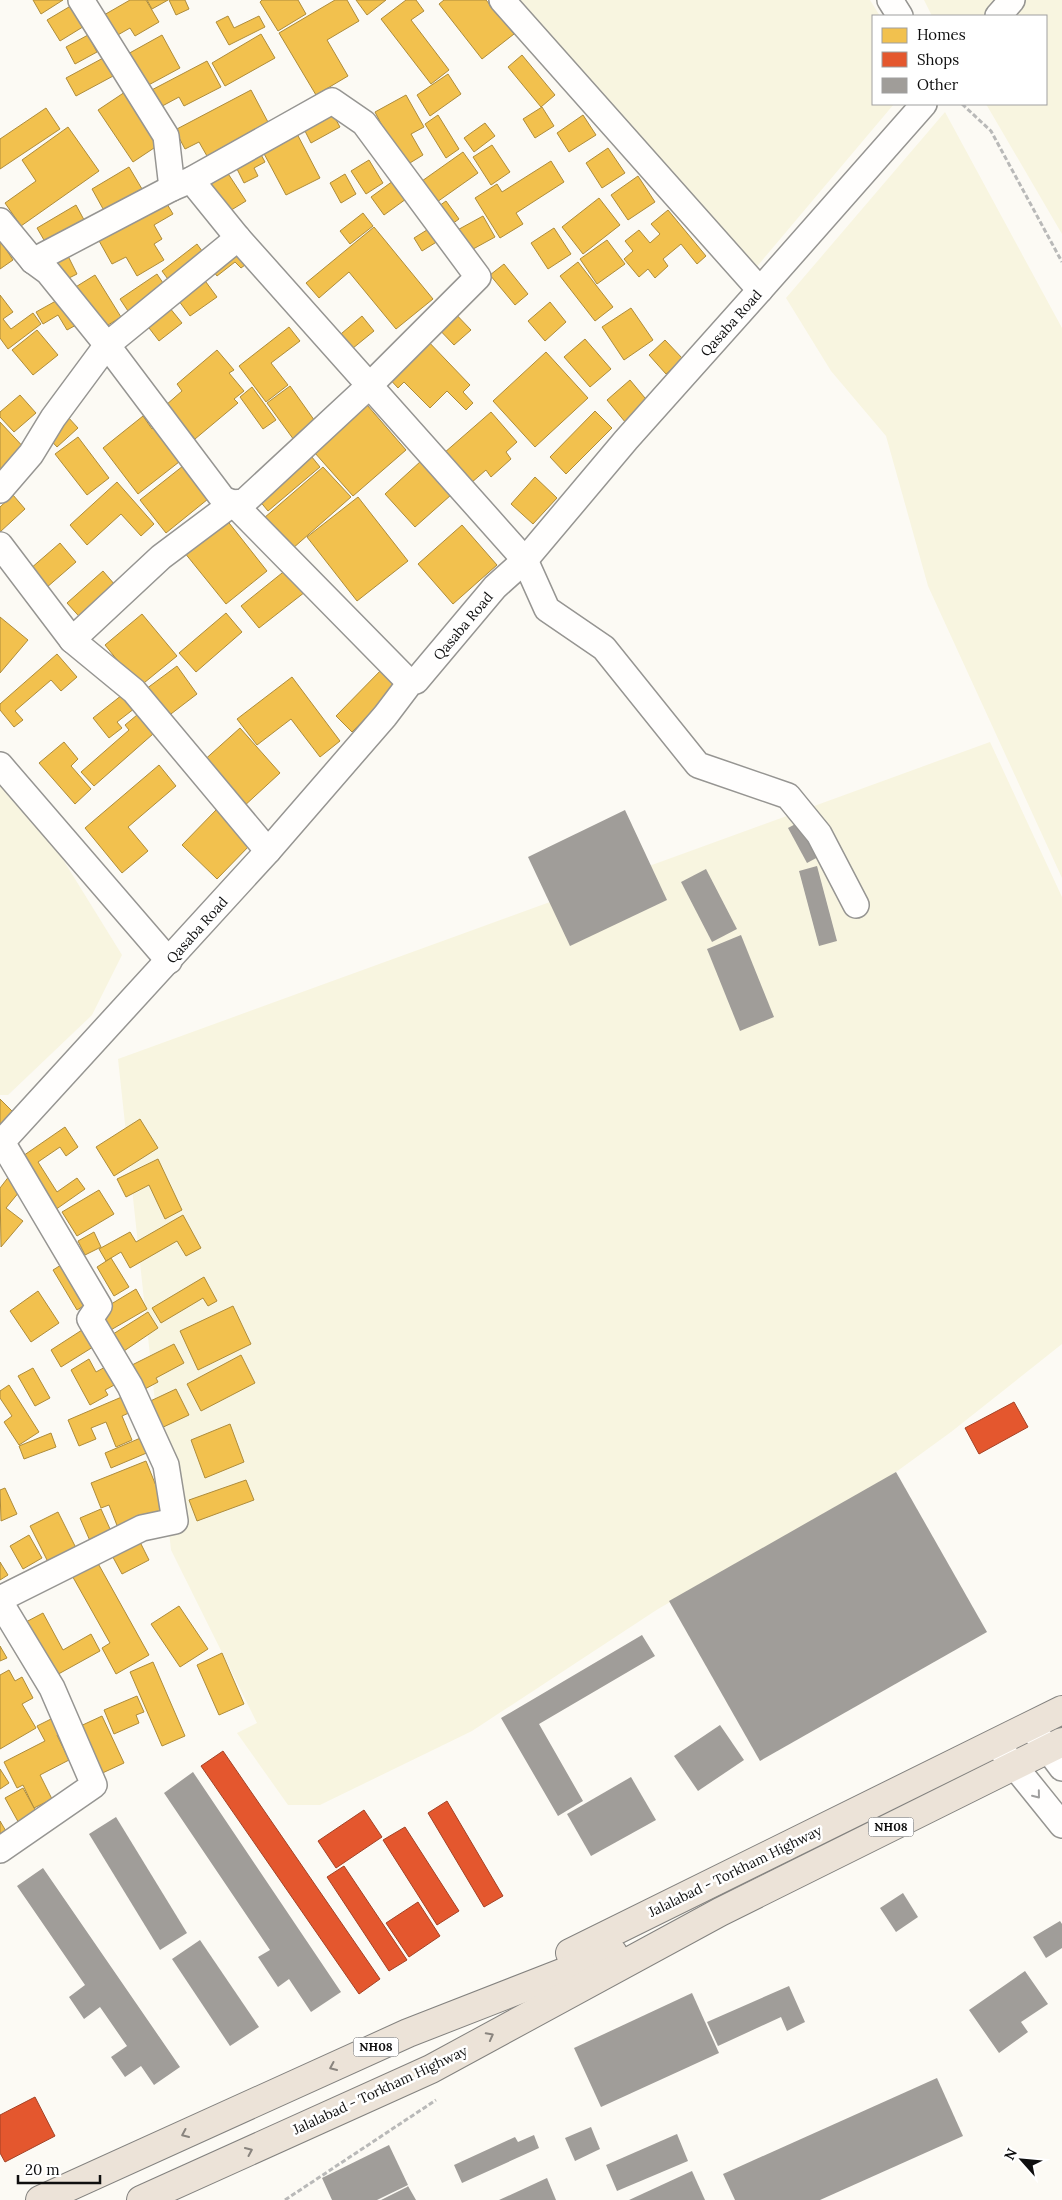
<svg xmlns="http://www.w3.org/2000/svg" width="1062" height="2200" font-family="Lora,serif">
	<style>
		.farmland { fill: #f8f5e0 }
		.homes { fill: #f2c14e; stroke: #ae8c3b }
		.shops { fill: #e4572e; stroke: #a44125 }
		.building { fill: #a09d99 }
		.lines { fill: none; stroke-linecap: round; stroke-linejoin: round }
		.minor-casing { stroke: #969592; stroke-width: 28 }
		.trunk-casing { stroke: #83827f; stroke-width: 30 }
		.path { stroke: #b9b9b8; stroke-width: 3; stroke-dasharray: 5 2.5; stroke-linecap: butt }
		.minor { stroke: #fffefd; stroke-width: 25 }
		.trunk { stroke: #ece3d8; stroke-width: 28 }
		.oneway { stroke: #9f9e9e }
		.oneway2 { stroke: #89847e }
		.labels { text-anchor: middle; stroke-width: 5; stroke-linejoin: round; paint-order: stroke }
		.shield { fill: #fff; stroke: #575757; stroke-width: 1 }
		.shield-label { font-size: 12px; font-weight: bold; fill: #0f0f0f }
		.street-label { font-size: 14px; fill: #0f0f0f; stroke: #fff }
	</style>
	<rect width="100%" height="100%" fill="#fcfaf4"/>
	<!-- farmland -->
	<g class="farmland">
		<path d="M511,0H870L880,16H873V104H894L754,270Z"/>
		<path d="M924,0H1062V234L986,104H1046V16H932Z"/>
		<path d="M945,112L1062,328V878L928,586L886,436L831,371L786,298Z"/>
		<path d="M990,742L1062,897V1344L951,1432L885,1480L658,1609L472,1731L320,1805H288L237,1733L257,1723L171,1550L118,1059Z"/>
		<path d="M0,783L33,811L122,955L92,1015L8,1095H0Z"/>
	</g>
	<!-- homes -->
	<g class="homes">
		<path d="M33,0H63L41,14Z"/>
		<path d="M130,0H146L159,22L135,36L130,28L116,36L104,15Z"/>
		<path d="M147,0H168L152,9Z"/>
		<path d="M169,0H185L189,9L176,15Z"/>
		<path d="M262,0H298L306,14L278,31L260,2Z"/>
		<path d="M335,0H347L359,21L327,40L348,76L316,95L279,33Z"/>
		<path d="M356,0H386L367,15Z"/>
		<path d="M406,0H416L424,11L411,20L449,70L431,84L381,19Z"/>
		<path d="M444,0H486L514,34L482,59L439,4Z"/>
		<path d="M74,4L86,25L60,41L47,20Z"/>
		<path d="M228,16L234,28L259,16L265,27L229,45L216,22Z"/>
		<path d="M261,34L275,58L225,86L212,63Z"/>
		<path d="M88,35L97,52L75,64L66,47Z"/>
		<path d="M162,35L180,68L143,88L126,55Z"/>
		<path d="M522,55L555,95L541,107L508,67Z"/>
		<path d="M105,57L115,75L76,96L66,78Z"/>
		<path d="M207,61L221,87L184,106L179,97L153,111L144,94Z"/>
		<path d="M448,74L461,94L430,116L417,95Z"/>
		<path d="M128,90L163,142L133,162L98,110Z"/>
		<path d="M251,90L269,124L207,156L199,142L185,149L175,130Z"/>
		<path d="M406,95L424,127L411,134L423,155L400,169L390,141L375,112Z"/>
		<path d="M542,107L554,126L535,138L523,119Z"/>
		<path d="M46,108L60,129L0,169V139Z"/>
		<path d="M331,111L340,127L311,143L303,127Z"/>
		<path d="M438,115L459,149L446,158L425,124Z"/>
		<path d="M583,115L596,135L569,152L557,133Z"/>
		<path d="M485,123L495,136L474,152L464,138Z"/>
		<path d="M68,127L99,171L21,226L5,203L36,181L22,160Z"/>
		<path d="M295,130L320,178L286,195L261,148Z"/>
		<path d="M492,145L510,172L491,185L473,157Z"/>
		<path d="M608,148L625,173L602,188L586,163Z"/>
		<path d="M258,149L265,162L254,168L258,176L244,183L233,161Z"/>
		<path d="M463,152L478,173L437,202L422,181Z"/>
		<path d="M369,160L383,183L366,194L351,171Z"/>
		<path d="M551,161L564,182L516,213L523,224L500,238L475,198L497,184L502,192Z"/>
		<path d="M223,166L246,201L228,212L205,178Z"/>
		<path d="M129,167L145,194L107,216L92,189Z"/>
		<path d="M345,174L356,194L341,203L330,183Z"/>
		<path d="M638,176L655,202L628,220L611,195Z"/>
		<path d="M393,181L406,199L384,215L371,197Z"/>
		<path d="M599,198L620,225L583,254L562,227Z"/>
		<path d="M164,199L173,214L154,225L162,239L154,244L164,260L137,276L126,257L112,264L98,239Z"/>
		<path d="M446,201L459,219L445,229L432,211Z"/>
		<path d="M76,205L89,229L51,252L37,228Z"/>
		<path d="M668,210L706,256L697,264L681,244L663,259L668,266L655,278L648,269L639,277L624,259L633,251L625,241L639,230L650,243L660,234L651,224Z"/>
		<path d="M363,213L373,226L350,244L340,231Z"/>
		<path d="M483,216L495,237L464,254L452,233Z"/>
		<path d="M435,225L443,238L422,251L414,238Z"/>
		<path d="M374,227L433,299L396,329L349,272L319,298L306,283Z"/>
		<path d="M554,228L571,254L548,269L531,243Z"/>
		<path d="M0,240L13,260L0,269Z"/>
		<path d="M607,240L625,264L597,284L580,259Z"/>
		<path d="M197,244L208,259L173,286L162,271Z"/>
		<path d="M238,247L249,262L241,268L235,262L217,276L211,268Z"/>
		<path d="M68,256L77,274L59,283L50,265Z"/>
		<path d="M578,262L613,307L595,321L560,276Z"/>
		<path d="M504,264L528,294L515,305L490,275Z"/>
		<path d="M157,274L167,289L130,314L120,299Z"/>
		<path d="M95,275L121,317L100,330L74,288Z"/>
		<path d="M203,278L217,297L190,316L176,297Z"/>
		<path d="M0,295L13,312L3,319L11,329L33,313L41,324L8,349L0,338Z"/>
		<path d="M63,297L78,324L67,330L58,315L43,324L36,312Z"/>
		<path d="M550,302L566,322L545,341L528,321Z"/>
		<path d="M169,307L182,323L159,341L146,324Z"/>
		<path d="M450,308L471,330L454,345L433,323Z"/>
		<path d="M631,308L653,340L624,360L602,327Z"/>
		<path d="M362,316L374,331L347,353L335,339Z"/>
		<path d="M289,327L300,341L271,363L288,385L266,402L239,366Z"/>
		<path d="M37,330L58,355L33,375L12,350Z"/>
		<path d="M424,337L470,385L463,392L473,403L466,410L447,391L430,408L404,382L398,388L386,375Z"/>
		<path d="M585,339L611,369L590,387L564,357Z"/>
		<path d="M665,340L683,359L666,374L649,355Z"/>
		<path d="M217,350L234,370L229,373L244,391L234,399L238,403L195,439L166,405L182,391L177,384Z"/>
		<path d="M546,352L588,398L535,447L493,401Z"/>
		<path d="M630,380L650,404L626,423L607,400Z"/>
		<path d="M290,386L317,424L294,440L267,403Z"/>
		<path d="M252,387L276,420L263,429L240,397Z"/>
		<path d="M20,395L36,413L14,432L0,417V412Z"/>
		<path d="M361,398L406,450L353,496L307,444Z"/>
		<path d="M595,411L612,428L566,474L550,457Z"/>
		<path d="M491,412L517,442L506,452L511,459L491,477L486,470L471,483L444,453Z"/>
		<path d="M67,416L78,428L57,447L46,435Z"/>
		<path d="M143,416L152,429L160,422L175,442L168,448L179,462L138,494L103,448Z"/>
		<path d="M0,422L28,452L5,474L0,469Z"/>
		<path d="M78,437L109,478L87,495L55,454Z"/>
		<path d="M307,451L320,467L268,511L254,494Z"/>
		<path d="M421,461L451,495L415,527L385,494Z"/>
		<path d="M188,462L213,495L166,533L140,500Z"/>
		<path d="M323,467L351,497L292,549L264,518Z"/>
		<path d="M535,477L557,498L533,524L511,504Z"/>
		<path d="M117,482L154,524L141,536L121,514L87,545L70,525Z"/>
		<path d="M13,495L25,509L0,532V507Z"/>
		<path d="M358,497L408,561L357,601L307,537Z"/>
		<path d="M222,514L267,571L226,604L180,547Z"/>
		<path d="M462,525L497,565L453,604L418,564Z"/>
		<path d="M60,543L76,562L46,588L30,569Z"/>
		<path d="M287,569L305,592L259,628L241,606Z"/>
		<path d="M103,571L121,592L85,623L67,603Z"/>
		<path d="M226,613L242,632L196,672L179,653Z"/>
		<path d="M142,614L177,656L139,687L105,645Z"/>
		<path d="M0,617L28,640L0,673Z"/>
		<path d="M57,654L77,677L61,691L51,680L15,711L23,720L14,727L0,710V704Z"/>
		<path d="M177,666L197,694L167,717L146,689Z"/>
		<path d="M385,666L401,682L352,732L336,716Z"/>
		<path d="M292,677L340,741L320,757L291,719L257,745L237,719Z"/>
		<path d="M127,691L139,705L117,722L122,728L109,738L93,718Z"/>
		<path d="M137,715L153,734L94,786L81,772L129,730L125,725Z"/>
		<path d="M240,728L280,773L242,808L201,763Z"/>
		<path d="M64,742L78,759L71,766L91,789L75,804L39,763Z"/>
		<path d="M159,765L176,786L128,827L148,851L122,873L85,828Z"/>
		<path d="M217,809L252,843L217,879L182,845Z"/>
		<path d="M0,1099L14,1113L0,1126Z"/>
		<path d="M140,1119L158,1148L114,1176L96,1147Z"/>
		<path d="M65,1127L78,1147L66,1156L60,1147L38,1162L57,1192L77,1178L85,1189L55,1210L20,1158Z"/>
		<path d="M158,1159L182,1210L165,1219L149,1185L126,1197L117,1179Z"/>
		<path d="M10,1175L24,1186L6,1208L23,1221L1,1247L0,1188Z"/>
		<path d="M99,1190L114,1214L77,1236L62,1212Z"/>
		<path d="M183,1215L201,1248L186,1256L177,1241L130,1268L121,1252L106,1261L99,1249L130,1232L136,1242Z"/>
		<path d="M94,1232L101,1247L85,1255L78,1241Z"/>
		<path d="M111,1258L129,1287L114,1296L97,1267Z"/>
		<path d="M69,1260L93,1300L77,1310L53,1270Z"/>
		<path d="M204,1277L217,1301L208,1306L203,1298L161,1323L152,1308Z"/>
		<path d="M136,1289L147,1309L109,1331L98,1312Z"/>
		<path d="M38,1291L59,1323L31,1342L10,1311Z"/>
		<path d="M233,1306L251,1344L198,1370L180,1331Z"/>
		<path d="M148,1312L158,1328L121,1353L110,1336Z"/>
		<path d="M82,1330L93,1347L61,1367L51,1350Z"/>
		<path d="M174,1344L184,1363L156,1378L158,1382L143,1390L130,1366Z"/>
		<path d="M241,1355L255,1383L201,1411L187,1384Z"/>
		<path d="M89,1359L96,1372L109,1365L118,1383L105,1390L108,1395L90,1405L71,1370Z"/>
		<path d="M33,1368L50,1398L35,1406L18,1376Z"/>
		<path d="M9,1385L39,1432L19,1445L4,1422L12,1416L0,1398V1391Z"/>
		<path d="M176,1389L189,1415L157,1430L144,1404Z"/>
		<path d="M124,1396L131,1412L122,1416L132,1440L116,1447L106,1422L91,1428L96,1439L79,1446L68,1420Z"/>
		<path d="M230,1424L244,1462L205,1478L191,1440Z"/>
		<path d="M51,1433L56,1447L24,1459L19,1446Z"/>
		<path d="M150,1434L156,1449L111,1468L105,1453Z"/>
		<path d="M146,1461L167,1513L120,1533L109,1505L101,1508L91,1483Z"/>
		<path d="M246,1480L254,1500L197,1521L189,1500Z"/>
		<path d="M5,1488L17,1514L1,1521L0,1490Z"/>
		<path d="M101,1509L115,1540L94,1550L80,1518Z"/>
		<path d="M58,1512L78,1552L50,1566L30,1526Z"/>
		<path d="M136,1534L149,1560L122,1574L108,1548Z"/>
		<path d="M29,1535L42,1558L23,1569L10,1546Z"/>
		<path d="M95,1558L149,1655L116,1674L102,1648L110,1643L70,1572Z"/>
		<path d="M0,1562L8,1575L0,1580Z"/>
		<path d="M179,1606L208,1649L180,1667L151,1624Z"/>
		<path d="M43,1613L63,1650L91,1634L100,1651L53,1677L24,1623Z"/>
		<path d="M0,1646L7,1658L0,1661Z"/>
		<path d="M222,1653L244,1704L219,1715L197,1665Z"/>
		<path d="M153,1662L185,1736L162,1746L130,1672Z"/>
		<path d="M9,1670L15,1681L22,1677L33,1698L22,1704L36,1728L0,1749V1675Z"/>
		<path d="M137,1696L144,1712L136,1715L139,1723L114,1734L104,1710Z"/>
		<path d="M59,1715L67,1730L57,1735L69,1760L40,1775L52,1799L34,1808L23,1785L17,1788L4,1762L45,1741L37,1726Z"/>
		<path d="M102,1716L124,1763L96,1776L74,1729Z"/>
		<path d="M0,1769L9,1783L0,1789Z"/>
		<path d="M23,1788L39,1817L21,1827L5,1798Z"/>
		<path d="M0,1821L10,1838L0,1843Z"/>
	</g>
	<!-- shops -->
	<g class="shops">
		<path d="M1014,1402L1028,1427L979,1454L965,1428Z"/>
		<path d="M223,1751L380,1979L359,1994L201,1766Z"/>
		<path d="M447,1801L503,1896L484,1907L428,1813Z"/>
		<path d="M364,1810L382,1837L336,1868L318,1841Z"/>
		<path d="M405,1827L459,1911L437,1925L383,1840Z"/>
		<path d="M344,1866L407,1960L389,1971L327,1877Z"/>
		<path d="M418,1902L440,1936L409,1957L386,1923Z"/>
		<path d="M35,2097L55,2136L5,2162L0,2153V2115Z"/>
	</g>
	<!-- building -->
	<g class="building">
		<path d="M625,810L667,900L570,946L528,857Z"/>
		<path d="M801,821L820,856L807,863L788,828Z"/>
		<path d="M817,866L837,941L819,946L799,871Z"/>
		<path d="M706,869L737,929L712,942L681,882Z"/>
		<path d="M741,935L774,1017L740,1031L707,949Z"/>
		<path d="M896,1472L987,1632L760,1761L669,1601Z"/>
		<path d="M642,1635L655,1656L539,1724L583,1801L558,1816L501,1718Z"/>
		<path d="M720,1725L744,1760L698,1791L674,1756Z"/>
		<path d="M193,1772L341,1992L311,2012L289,1979L278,1987L258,1957L270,1950L164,1793Z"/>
		<path d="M631,1777L656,1820L591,1856L567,1814Z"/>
		<path d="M116,1817L187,1933L160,1950L89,1834Z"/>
		<path d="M43,1868L180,2067L154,2085L141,2066L125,2077L111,2057L127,2046L100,2007L84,2019L69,1997L85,1985L17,1886Z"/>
		<path d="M903,1893L918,1917L896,1932L880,1908Z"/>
		<path d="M1060,1921L1062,1924V1948L1046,1958L1033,1937Z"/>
		<path d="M200,1940L259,2027L230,2046L172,1959Z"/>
		<path d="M1025,1971L1048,2004L1021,2022L1028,2032L999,2053L969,2010Z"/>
		<path d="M789,1986L805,2022L787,2031L781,2017L718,2046L707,2022Z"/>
		<path d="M692,1993L719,2053L601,2107L574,2048Z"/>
		<path d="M937,2078L963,2136L820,2200H735L723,2174Z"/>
		<path d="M591,2127L600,2149L575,2161L565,2138Z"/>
		<path d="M677,2134L688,2161L617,2191L606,2165Z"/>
		<path d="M534,2135L539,2148L462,2183L454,2165L515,2137L518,2142Z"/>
		<path d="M389,2145L408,2185L377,2200H332L322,2178Z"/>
		<path d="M692,2171L705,2200H629Z"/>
		<path d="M547,2178L556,2200H499Z"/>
		<path d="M408,2186L416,2200H381L407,2187Z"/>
	</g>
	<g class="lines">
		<!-- minor casing -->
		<g class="minor-casing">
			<g id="minor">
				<path d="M81,0L166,136L172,188"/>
				<path d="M502,0L760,290"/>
				<path d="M890,0L900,16"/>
				<path d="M998,16L1012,0"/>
				<path d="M191,180L238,238L525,560L547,609L604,648L698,765L788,796L819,834L856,905"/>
				<path d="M0,221L33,261L48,272L107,345L223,499L233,503L410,683"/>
				<path d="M33,261L172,188L191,180L332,101L364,123L478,277L369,386L244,502L233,503L161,557L72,640"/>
				<path d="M0,490L31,454L53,418L107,345L238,238"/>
				<path d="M0,545L72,640L134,691L268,851"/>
				<path d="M0,765L169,961"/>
				<path d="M0,1144L268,851L385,716L410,683L416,681L495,587L525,560L626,440L760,290L924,104"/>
				<path d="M0,1599L142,1528L175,1521L166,1465L130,1386L90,1319L99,1306L2,1142"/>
				<path d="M0,1602L52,1688L94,1785L0,1850"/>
				<path d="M1035,1732L1062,1768"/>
				<path d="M996,1743L1062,1825"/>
			</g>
		</g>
		<!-- trunk casing -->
		<g class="trunk-casing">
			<g id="trunk">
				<path d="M570,1953L1062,1710"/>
				<path d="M40,2200L408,2033L613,1953"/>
				<path d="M141,2200L431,2069L720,1912L1062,1742"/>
			</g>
		</g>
		<!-- path -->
		<g class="path">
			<path d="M962,104L991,131L1062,262"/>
			<path d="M285,2200L436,2100"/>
		</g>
		<!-- minor -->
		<use href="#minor" class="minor"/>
		<!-- trunk -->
		<use href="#trunk" class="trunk"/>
	</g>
	<!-- one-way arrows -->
	<defs><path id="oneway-chevron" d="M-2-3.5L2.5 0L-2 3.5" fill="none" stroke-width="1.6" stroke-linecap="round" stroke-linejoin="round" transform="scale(1.25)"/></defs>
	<use class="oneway" href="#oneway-chevron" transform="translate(1037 1795) rotate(51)"/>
	<g class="oneway2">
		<use href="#oneway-chevron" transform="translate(490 2036) rotate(-28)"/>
		<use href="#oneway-chevron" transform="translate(333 2067) rotate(156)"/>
		<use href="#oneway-chevron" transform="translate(185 2134) rotate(156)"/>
		<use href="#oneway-chevron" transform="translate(249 2151) rotate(-24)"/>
	</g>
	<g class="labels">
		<!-- shield labels -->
		<g class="shield">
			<rect x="868.5" y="1817.5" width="45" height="19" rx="4"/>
			<rect x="353.5" y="2037.5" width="45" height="19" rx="4"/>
		</g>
		<g class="shield-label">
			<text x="891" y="1831">NH08</text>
			<text x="376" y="2051">NH08</text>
		</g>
		<!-- street labels -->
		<g class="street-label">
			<text transform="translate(731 323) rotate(-48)" y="5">Qasaba Road</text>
			<text transform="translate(463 626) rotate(-50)" y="5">Qasaba Road</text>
			<text transform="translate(197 930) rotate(-48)" y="5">Qasaba Road</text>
			<text transform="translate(735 1871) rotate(-26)" y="5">Jalalabad - Torkham Highway</text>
			<text transform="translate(380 2090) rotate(-25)" y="5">Jalalabad - Torkham Highway</text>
		</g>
	</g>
	<!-- legend -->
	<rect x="872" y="15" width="175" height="90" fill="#ffffff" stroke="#9f9f9f"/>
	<rect x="882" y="28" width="25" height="15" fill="#f2c14e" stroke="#9f9f9f"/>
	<text x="917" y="40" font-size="15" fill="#0f0f0f">Homes</text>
	<rect x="882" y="52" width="25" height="15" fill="#e4572e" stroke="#9f9f9f"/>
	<text x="917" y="65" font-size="15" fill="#0f0f0f">Shops</text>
	<rect x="882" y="78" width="25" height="15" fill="#a09d99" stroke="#9f9f9f"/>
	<text x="917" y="90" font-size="15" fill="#0f0f0f">Other</text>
	<!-- north arrow -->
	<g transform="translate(1022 2160) rotate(297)" stroke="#ffffff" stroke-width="4" paint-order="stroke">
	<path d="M0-4L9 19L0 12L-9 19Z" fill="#0f0f0f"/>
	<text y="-8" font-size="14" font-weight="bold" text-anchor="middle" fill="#0f0f0f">N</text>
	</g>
	<!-- scale -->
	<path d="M18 2175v8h82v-8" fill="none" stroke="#0f0f0f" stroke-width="2.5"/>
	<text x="25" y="2175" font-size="15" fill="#0f0f0f" stroke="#ffffff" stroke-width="4" paint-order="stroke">20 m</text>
</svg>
